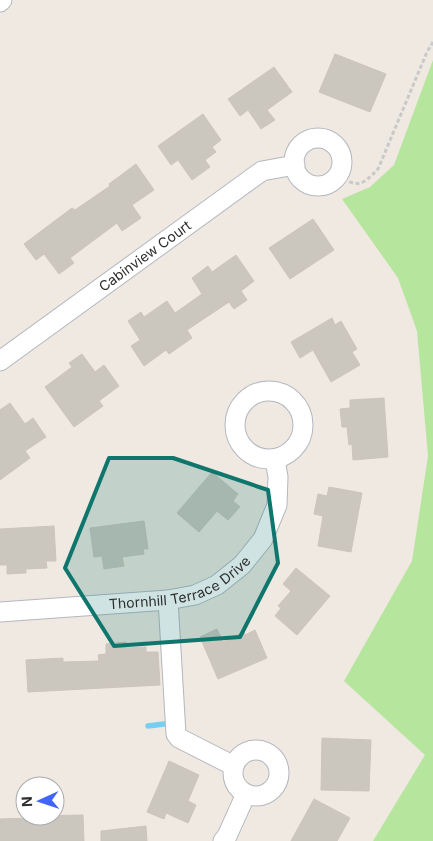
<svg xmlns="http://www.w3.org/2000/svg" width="433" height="841" font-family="Inter,sans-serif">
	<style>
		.green { fill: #b6e59e }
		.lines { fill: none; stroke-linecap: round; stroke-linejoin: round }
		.stream { stroke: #75cff0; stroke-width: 5.5 }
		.building { fill: #cbc7bf; stroke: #cbc5ba }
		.minor-casing { stroke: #b4b7c1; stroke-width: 21 }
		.path { stroke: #c9c9c9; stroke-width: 3; stroke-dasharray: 4 2.5; stroke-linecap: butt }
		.minor { stroke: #fff; stroke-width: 19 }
		.marked { fill: #0f766e; fill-opacity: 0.2; stroke: #0f766e; stroke-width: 4; stroke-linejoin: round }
		.labels { text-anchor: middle; stroke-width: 4; stroke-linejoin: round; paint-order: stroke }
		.street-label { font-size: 14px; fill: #2e2e2e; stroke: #fff }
	</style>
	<rect width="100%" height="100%" fill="#efe9e1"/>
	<!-- green -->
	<path class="green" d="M433,60V841H373L425,755L344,681L412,561L428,456L417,331L398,278L342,199L370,187L394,165Z"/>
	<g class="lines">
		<!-- stream -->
		<path class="stream" d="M148,726L164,724"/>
	</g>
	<!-- building -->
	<g class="building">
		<path d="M335,54L386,74L370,112L319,92Z"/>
		<path d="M274,67L292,92L267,110L275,120L261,129L248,110L240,116L228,99Z"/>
		<path d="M203,114L221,140L212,147L216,152L205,160L210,167L192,180L178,160L171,165L158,146Z"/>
		<path d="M136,164L154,190L132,205L141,218L122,231L117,223L70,258L74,263L59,274L44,254L36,260L24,244L72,208L75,210L110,186L109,184Z"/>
		<path d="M313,219L334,250L290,279L269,248Z"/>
		<path d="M236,255L254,281L241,291L247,300L234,309L229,302L187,330L192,338L169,354L166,350L144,366L131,346L140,340L128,321L141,312L144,317L167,301L175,313L202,294L192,278L208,266L212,272Z"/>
		<path d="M332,318L335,325L341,321L357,349L352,352L360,365L331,382L313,350L300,358L291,342Z"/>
		<path d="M82,354L95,372L104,365L119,386L99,401L103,406L74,427L45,387L72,367L69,363Z"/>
		<path d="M384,398L388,457L353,460L352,444L349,445L347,427H342L340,409L350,408V400Z"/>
		<path d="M10,403L25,424L33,418L46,437L25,451L30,458L0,480V410Z"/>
		<path d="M212,472L238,494L233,501L240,507L228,520L217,511L199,532L177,513Z"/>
		<path d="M329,487L362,493L351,552L318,546L323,516L314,514L318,494L327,496Z"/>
		<path d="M144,521L148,549H143L144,554L122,557L124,566L104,569L102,556L94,557L90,528Z"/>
		<path d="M54,526L56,561H46L47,568L26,569V573L7,574V565H0V529Z"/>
		<path d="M296,568L330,596L297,635L275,616L281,608L278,606L291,591L283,584Z"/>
		<path d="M217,629L223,642L244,632L245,635L255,630L267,658L218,679L200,637Z"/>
		<path d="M126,642V648L146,647V652H158L160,685L28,692L26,660L63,658V662L99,661L98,655L106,654V644Z"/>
		<path d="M322,738L371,740L369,791L321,790Z"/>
		<path d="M169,761L199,775L188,801L196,805L188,823L166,813L164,819L147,812Z"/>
		<path d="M314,799L350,818L337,841H291Z"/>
		<path d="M83,815L84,841H0V819L33,818V816Z"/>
		<path d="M146,826L147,841H101V831Z"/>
	</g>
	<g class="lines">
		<!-- minor casing -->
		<g class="minor-casing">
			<g id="minor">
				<path d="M0,2L2,0"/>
				<circle cx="318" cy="162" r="24"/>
				<path id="s1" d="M0,361L262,171L295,165"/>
				<circle cx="269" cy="425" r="34"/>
				<path d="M168,600L176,734L179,738L234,766"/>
				<path id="s2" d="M0,612L168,600L195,595L217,585L242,565L263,539L277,505L278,477L275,459"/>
				<circle cx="256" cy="773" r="23"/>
				<path d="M223,841L227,836L246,794"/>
			</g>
		</g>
		<!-- path -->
		<path class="path" d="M338,175C357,188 362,186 378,169L427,52L433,42"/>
		<!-- minor -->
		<use href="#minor" class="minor"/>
	</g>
	<!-- marked area -->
	<path class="marked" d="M109,458H173L268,490L278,563L240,637L114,646L65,568Z"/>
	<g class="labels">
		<!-- street labels -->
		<g class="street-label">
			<text dy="5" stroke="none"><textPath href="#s1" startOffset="179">Cabinview Court</textPath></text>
			<text dy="5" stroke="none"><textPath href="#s2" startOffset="185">Thornhill Terrace Drive</textPath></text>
		</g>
	</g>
	<!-- north arrow -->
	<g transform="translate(40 801) rotate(267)"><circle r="24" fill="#ffffff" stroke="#ababab"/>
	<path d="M0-4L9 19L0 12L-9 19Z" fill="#4264fb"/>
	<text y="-8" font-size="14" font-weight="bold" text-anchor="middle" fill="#2e2e2e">N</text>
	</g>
</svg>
